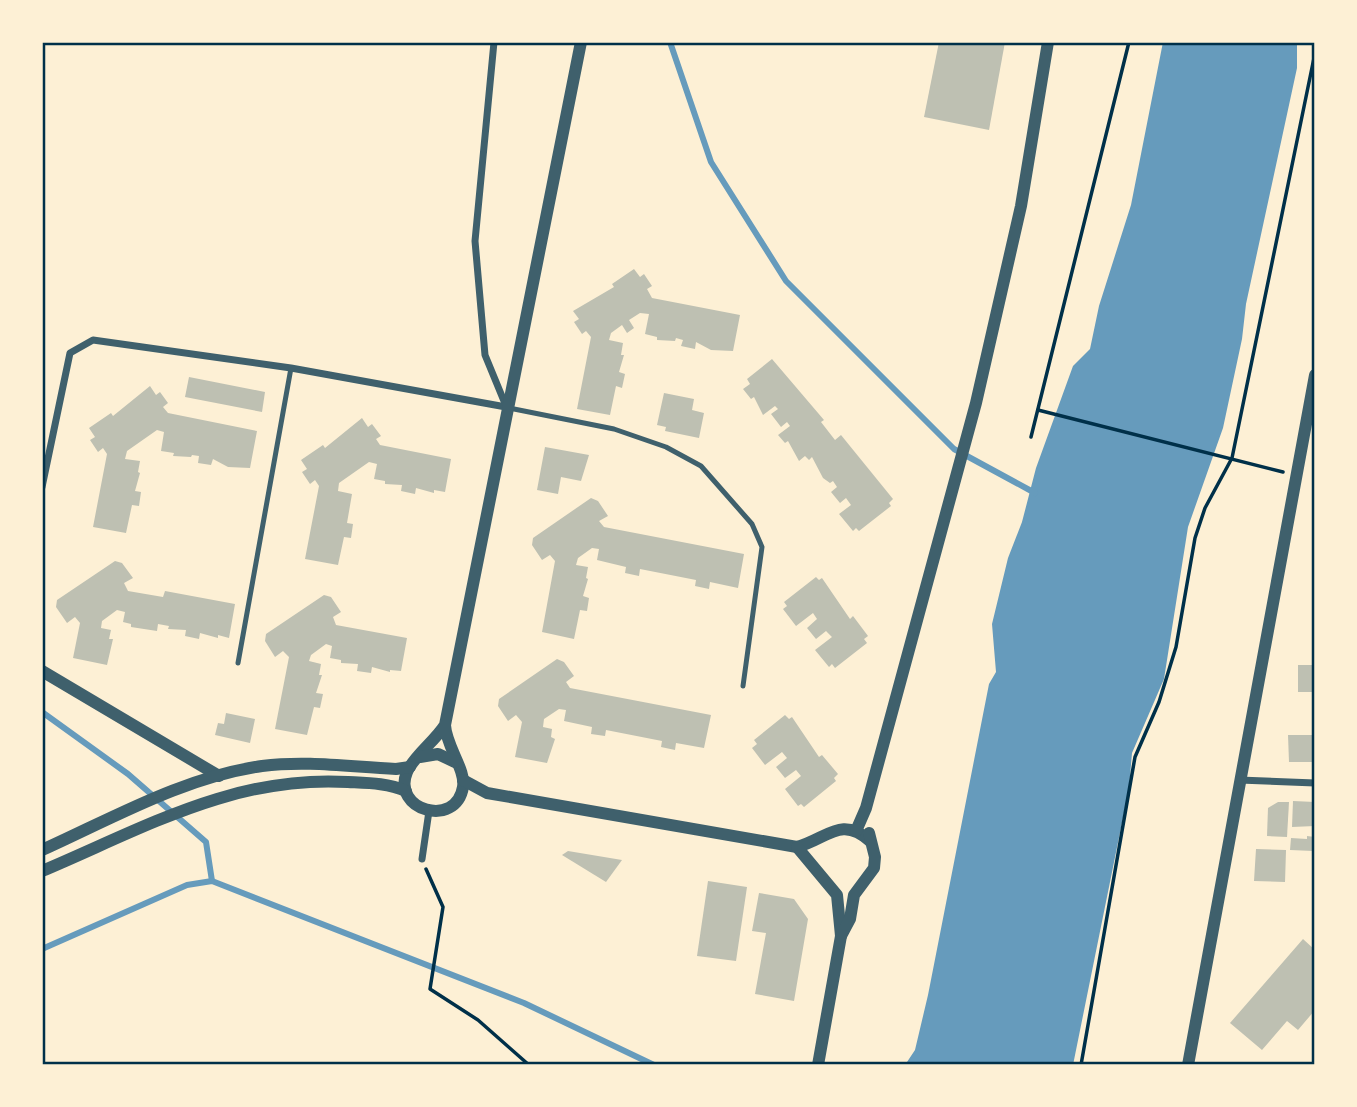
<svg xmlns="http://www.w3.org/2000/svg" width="1357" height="1107" font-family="'Zilla Slab',serif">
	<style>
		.water { fill: #669bbc }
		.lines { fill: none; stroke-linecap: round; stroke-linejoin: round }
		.stream { stroke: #669bbc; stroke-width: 6 }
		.building { fill: #bec0b2 }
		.path { stroke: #003049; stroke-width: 3.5 }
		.service { stroke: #3f606c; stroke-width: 5 }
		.minor { stroke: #3f606c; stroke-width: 7 }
		.tertiary { stroke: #3f606c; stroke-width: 12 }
		.neatline { fill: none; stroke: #003049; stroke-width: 2.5 }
	</style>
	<rect width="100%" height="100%" fill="#fdf0d5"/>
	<!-- water -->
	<path class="water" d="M1163,42H1297V68L1246,304L1242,339L1223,428L1188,527L1164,679L1132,753L1129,788L1073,1065H905L915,1050L928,995L989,684L996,672L992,624L1008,558L1022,522L1036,468L1073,366L1090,349L1099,306L1131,205Z"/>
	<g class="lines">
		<!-- stream -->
		<g class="stream">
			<path d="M670,42L711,162L786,281L954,449L1035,493"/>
			<path d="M42,712L128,774L206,842L212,881"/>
			<path d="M42,949L187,885L212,881L524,1003L654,1065"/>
		</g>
	</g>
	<!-- building -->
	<g class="building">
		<path d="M939,42H1005L989,130L924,117Z"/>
		<path d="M634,269L640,277L644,274L652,286L647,289L652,298L740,315L733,351L711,350L696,342L695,349L681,346L683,340L676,338L675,341L657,340V337L645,334L649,314L640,313L629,320L634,328L627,333L622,325L611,333L609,340L623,343L621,355H624L619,372L625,374L622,388L616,386L610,415L577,409L591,337L586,331L582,334L574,322L579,319L573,311L614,287L612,284Z"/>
		<path d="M772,359L824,420L821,422L835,440L841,435L893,499L889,503L891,506L859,531L856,528L853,531L839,514L851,505L846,498L840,503L831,492L837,487L833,481L830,483L823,478L812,457L809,460L805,456L799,461L788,441L785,443L778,435L790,426L787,422L781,427L771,414L778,409L775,406L763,415L754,397L751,399L743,389L750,384L747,379Z"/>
		<path d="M189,377L265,392L262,412L185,397Z"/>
		<path d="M150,386L156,395L160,392L168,403L163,407L168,413L257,431L250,468L228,467L213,459L211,465L198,463L199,456L192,455L191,457L173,456L174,453L161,451L164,432L157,430L127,451L125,459L140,461L138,472L140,473L135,491L141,492L139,506L132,505L126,533L93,527L107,454L103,448L98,452L90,440L95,437L89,428L111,413L113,416Z"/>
		<path d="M664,393L694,399L692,410L704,413L699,438L665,431L666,427L657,425Z"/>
		<path d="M362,418L368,427L372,424L381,436L376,439L380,445L451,459L445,492L434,490V493L416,488L415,494L401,491L402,485L385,484V481L374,479L377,464L369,462L339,483L338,491L352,494L347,523L353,524L351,538L344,537L338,565L305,559L319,486L315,480L310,484L302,472L307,469L301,460L323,445L325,448Z"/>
		<path d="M545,447L589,455L581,481L561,477L558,494L537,490Z"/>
		<path d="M591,498L598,501L608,516L599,521L604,527L744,554L738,588L710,582L709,589L695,586L696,580L640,569L639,576L625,573L626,567L597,560L599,549L592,548L578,558L576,565L588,567L586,578L588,579L583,596L589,598L587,611L580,610L574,639L542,632L555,561L550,555L542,560L532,545L533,538Z"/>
		<path d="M115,561L122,563L133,578L124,583L128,591L163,597L165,591L235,604L229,638L218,635V638L200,633L199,639L185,636L186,630L168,629L169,626L158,624L157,631L131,627V624L123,622L125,612L117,610L102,621L101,628L111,630L109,639H113L107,665L73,658L80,623L75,617L67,623L56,607L57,600Z"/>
		<path d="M816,577L819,580L822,578L850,619L853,616L868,636L864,639L867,643L835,668L832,664L829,667L815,650L832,637L826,631L816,639L807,628L817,619L813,613L796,626L783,609L787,606L784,602Z"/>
		<path d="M324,595L331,597L341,612L333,617L336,625L407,638L401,671L390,670V672L372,667L371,673L357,671L358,664L341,663V660L330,658L332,646L326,644L311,655L309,661L321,664L319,675H322L316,693L323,694L320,708L314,707L307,735L275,729L289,657L283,651L275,657L265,641L266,634Z"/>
		<path d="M557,659L564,662L574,676L566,682L570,688L711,715L704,748L676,743L675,750L661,747L662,741L606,730L605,736L591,734L592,727L564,721L566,710L559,709L544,719L543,727L552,729L551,737L555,739L547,763L515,757L522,722L516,715L508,721L498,706L499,699Z"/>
		<rect x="1298" y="665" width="17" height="27"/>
		<path d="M226,713L255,719L250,743L215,735L218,723L224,724Z"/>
		<path d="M785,715L789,719L792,717L819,757L822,755L838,774L834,778L836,781L804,807L801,804L798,806L785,789L801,776L796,770L785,778L776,767L787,758L782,752L765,765L752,748L757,744L754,740Z"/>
		<path d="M1288,735H1315V762H1289Z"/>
		<path d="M1293,801L1315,802V826L1292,827Z"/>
		<path d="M1278,802H1289L1287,837L1267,836L1268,808Z"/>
		<path d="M1307,836L1315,837L1313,851L1290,850L1291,838L1307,839Z"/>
		<path d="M1256,849L1286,850L1285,882L1254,881Z"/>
		<path d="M568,851L622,860L606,882L562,855Z"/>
		<path d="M708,881L747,887L736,961L697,956Z"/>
		<path d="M759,893L794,899L808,919L794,1001L755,994L766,933L752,931Z"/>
		<path d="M1303,939L1315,950V1010L1298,1030L1287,1021L1262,1050L1230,1023Z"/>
	</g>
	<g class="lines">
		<!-- path -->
		<g class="path">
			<path d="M1038,410L1283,472"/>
			<path d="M1031,437L1129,42"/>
			<path d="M426,869L443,907L430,989L478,1020L529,1065"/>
			<path d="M1081,1065L1135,757L1159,702L1176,647L1195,538L1205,508L1232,458L1315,53"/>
		</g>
		<!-- service -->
		<g class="service">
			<path d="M509,408L614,429L666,447L701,466L752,524L762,547L743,686"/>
			<path d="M238,663L291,368"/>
		</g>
		<!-- minor -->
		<g class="minor">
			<path d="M494,42L475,241L485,355L506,406"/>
			<path d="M42,487L70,353L93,340L291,368L506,407"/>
			<path d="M1239,780L1315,783"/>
			<path d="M422,859L429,811"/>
		</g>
		<!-- tertiary -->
		<g class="tertiary">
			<path d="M42,671L219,776"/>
			<path d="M445,725C435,741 413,757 407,772C391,810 456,829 463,787C466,770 446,746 445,725L581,42"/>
			<path d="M420,757L438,754L455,762"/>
			<path d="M463,780L487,793L797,847C827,839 841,815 870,841"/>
			<path d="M856,831L866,808L976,403L1021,206L1048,42"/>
			<path d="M797,847L837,895L841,936"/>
			<path d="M42,850C113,818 184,777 262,766C307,760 351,767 396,769L410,767"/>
			<path d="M42,871C144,828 234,775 348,782C368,783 387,783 406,791"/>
			<path d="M818,1065L841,936L850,919L854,895L874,868L875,857L869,833"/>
			<path d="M1188,1065L1315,375"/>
		</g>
	</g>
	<!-- border -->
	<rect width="1357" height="1107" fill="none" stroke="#fdf0d5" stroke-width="88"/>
	<rect x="44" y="44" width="1269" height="1019" class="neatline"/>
</svg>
